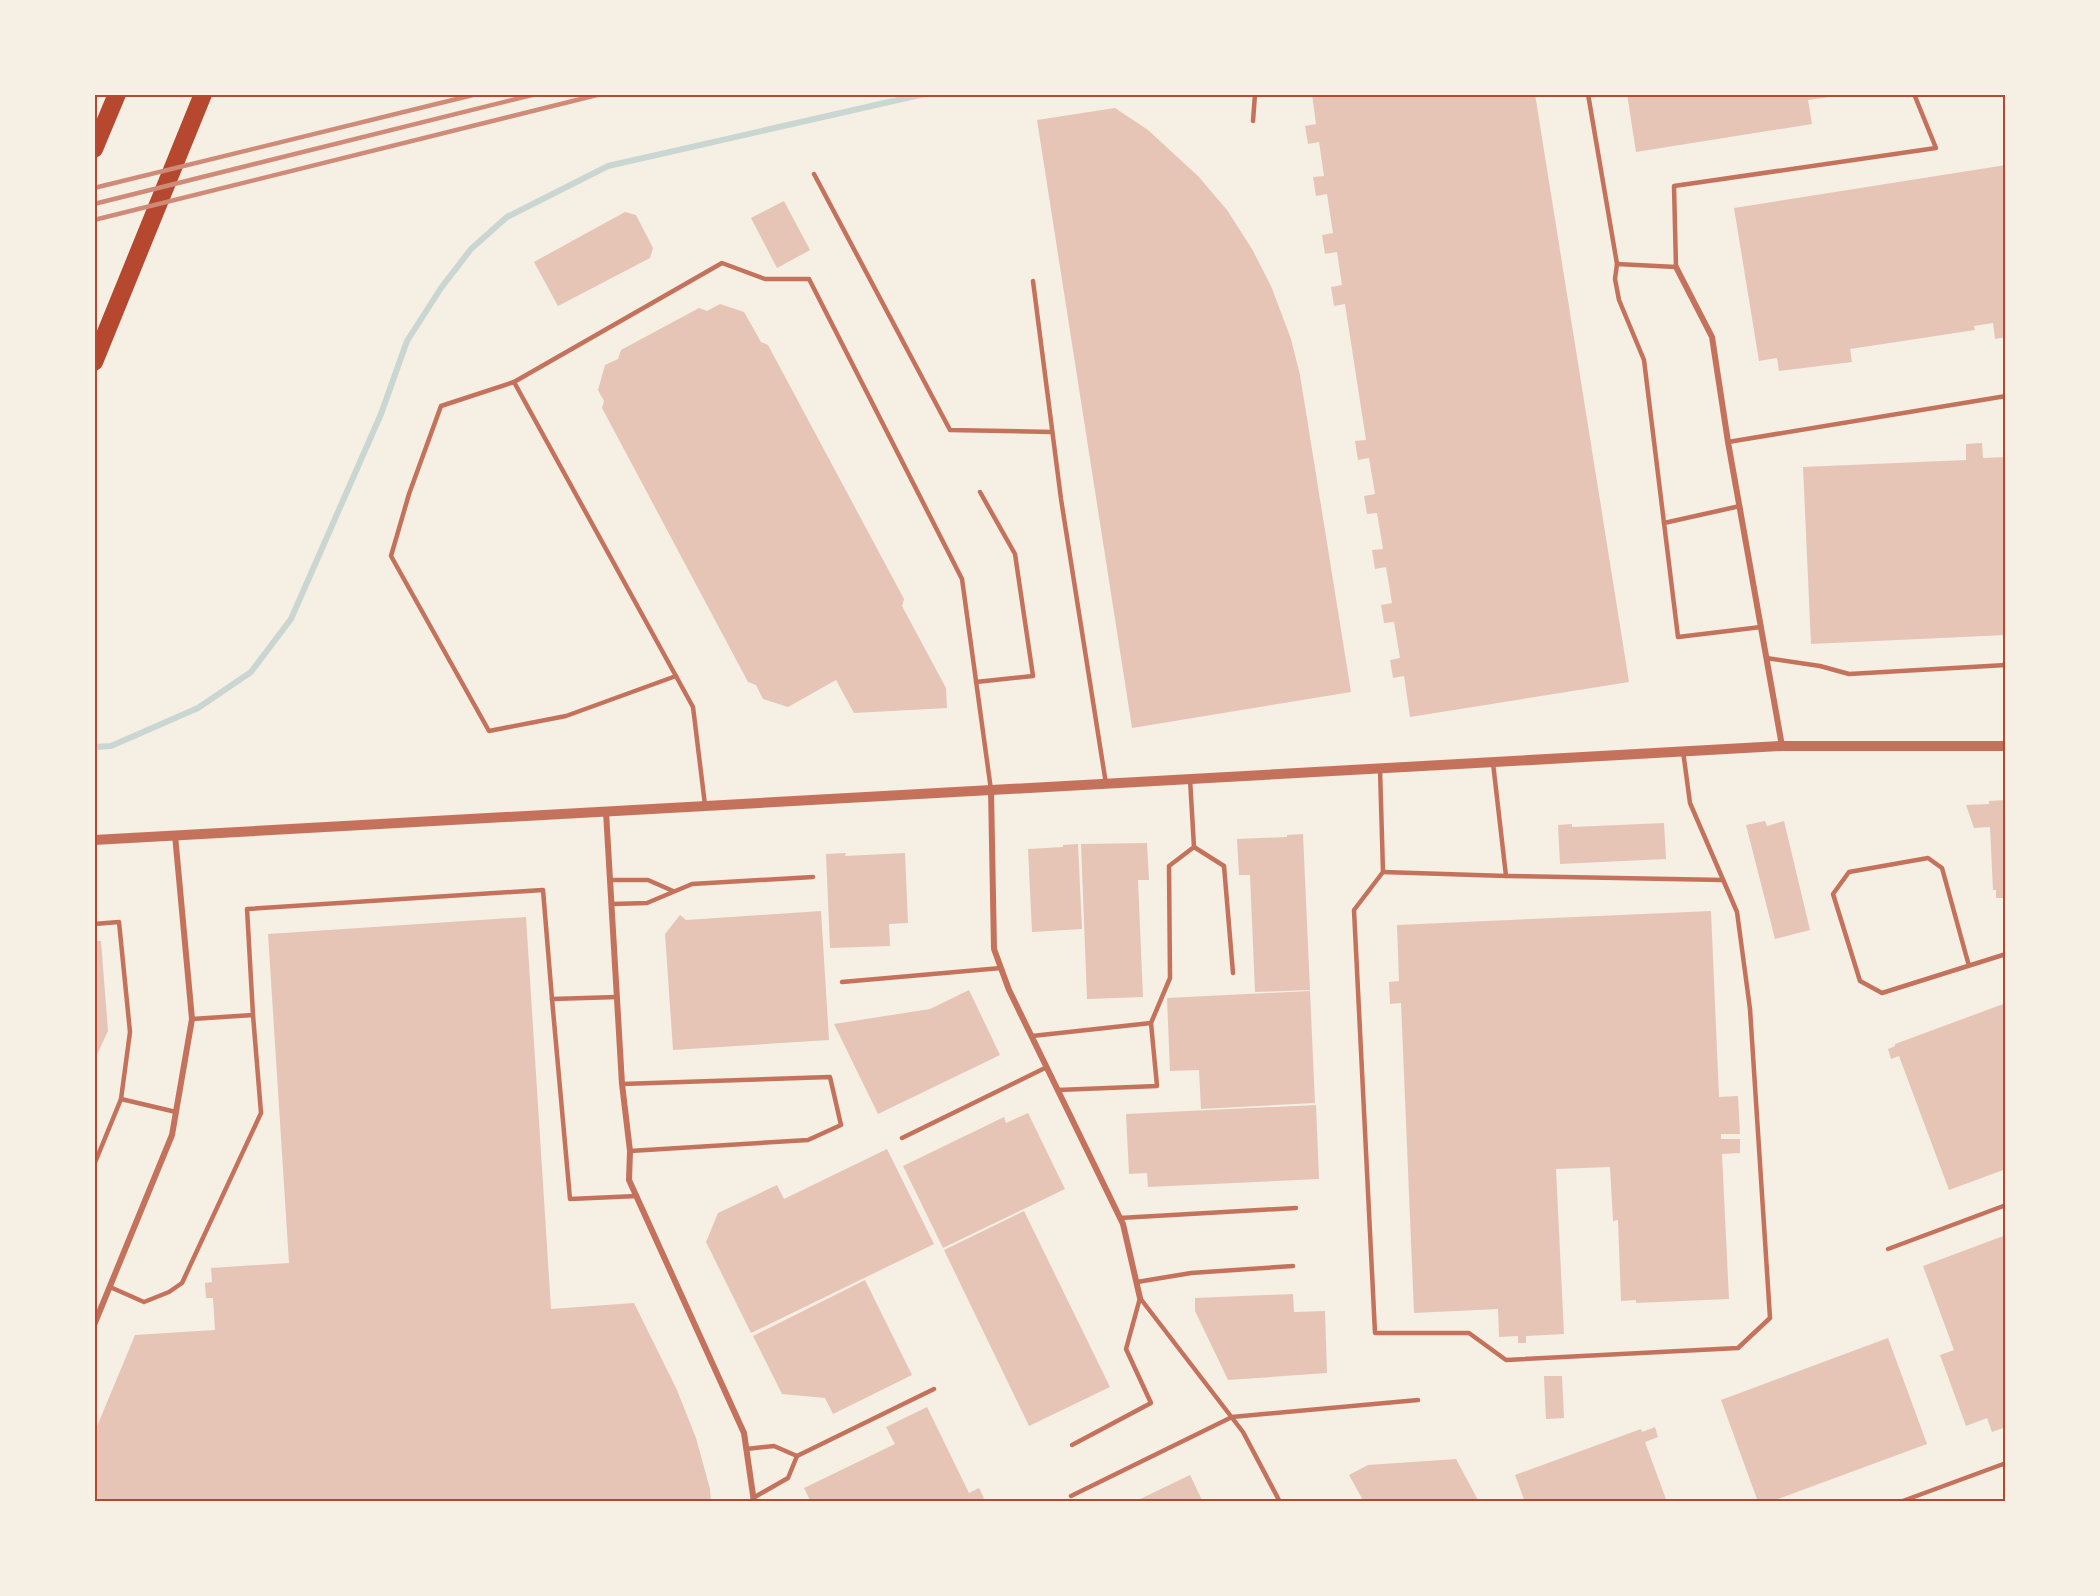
<svg xmlns="http://www.w3.org/2000/svg" width="2100" height="1596" font-family="'DM Sans',sans-serif">
	<style>
		.lines { fill: none; stroke-linecap: round; stroke-linejoin: round }
		.stream { stroke: #c9d6d2; stroke-width: 6 }
		.building { fill: #e6c5b7 }
		.service { stroke: #c5725c; stroke-width: 4.5 }
		.minor { stroke: #c5725c; stroke-width: 6 }
		.tertiary { stroke: #c5725c; stroke-width: 10 }
		.motorway { stroke: #b5482f; stroke-width: 18 }
		.rail { stroke: #cf8b77; stroke-width: 4.5 }
		.neatline { fill: none; stroke: #b5482f; stroke-width: 2 }
	</style>
	<rect width="100%" height="100%" fill="#f6efe4"/>
	<g class="lines">
		<!-- stream -->
		<path class="stream" d="M94,747L111,746L198,708L251,672L291,619L381,414L407,341L441,288L471,249L507,217L608,166L924,94"/>
	</g>
	<!-- building -->
	<g class="building">
		<path d="M1312,94H1535L1629,682L1410,717L1404,676L1393,678L1390,660L1400,658L1394,622L1384,623L1381,605L1392,603L1386,567L1375,569L1372,550L1383,549L1377,513L1367,514L1364,496L1375,494L1369,458L1358,460L1355,441L1366,440L1345,304L1334,306L1331,287L1342,285L1337,252L1325,254L1322,235L1333,233L1327,194L1316,196L1313,177L1324,176L1319,142L1308,144L1305,126L1316,124Z"/>
		<path d="M1627,94H1836V96L1808,100L1812,124L1636,152Z"/>
		<path d="M1115,108L1148,130L1198,176L1227,210L1252,249L1271,286L1291,339L1300,375L1351,692L1132,728L1037,120Z"/>
		<path d="M2006,165V337L1995,339L1993,323L1974,326L1975,330L1850,349L1852,362L1779,371L1777,358L1759,361L1734,208Z"/>
		<path d="M784,201L810,250L777,268L751,218Z"/>
		<path d="M625,212L636,215L653,248L650,258L558,306L534,262Z"/>
		<path d="M720,304L744,312L761,342L768,345L904,599L902,606L946,688L947,708L854,713L836,680L788,707L763,699L756,685L748,682L602,408L604,401L598,390L605,365L618,359L621,350L699,308L707,311Z"/>
		<path d="M1982,443L1983,458L2006,457V635L1811,644L1803,467L1966,460V444Z"/>
		<path d="M2006,800V898H1996V890H1993L1990,827L1974,828L1966,805L1989,804V801Z"/>
		<path d="M1765,821L1767,826L1784,821L1810,930L1775,939L1746,825Z"/>
		<path d="M1664,823L1666,859L1560,864L1558,825L1572,824V827Z"/>
		<path d="M1303,834L1310,990L1255,992L1250,875H1239L1237,839L1287,837V835Z"/>
		<path d="M1147,843L1149,880H1138L1143,997L1087,999L1081,844Z"/>
		<path d="M1078,844L1082,929L1032,932L1028,849L1063,847V845Z"/>
		<path d="M846,853L845,856L905,853L908,923L889,924L890,946L830,948L826,854Z"/>
		<path d="M821,911L829,1040L673,1050L665,934L680,915L686,920Z"/>
		<path d="M1711,911L1719,1097L1738,1096L1740,1134H1721V1139H1740V1153L1722,1154L1729,1299L1636,1303V1300L1621,1301L1618,1220L1613,1221L1610,1167L1556,1169L1564,1334L1526,1336V1343H1518V1336L1499,1337L1498,1309L1414,1313L1401,1003L1390,1004L1389,982L1399,981L1397,925Z"/>
		<path d="M526,917L551,1309L634,1303L677,1390L696,1438L710,1489L711,1502H94V1437L98,1424L135,1335L215,1330L213,1298H206L205,1283L212,1282L211,1268L289,1263L268,934Z"/>
		<path d="M94,941H101L108,1031L94,1061Z"/>
		<path d="M969,990L1000,1055L878,1114L834,1024L930,1009Z"/>
		<path d="M1310,991L1315,1103L1201,1109L1199,1070L1170,1071L1167,998Z"/>
		<path d="M2006,1003V1169L1949,1190L1899,1056L1891,1059L1888,1049L1895,1046V1044Z"/>
		<path d="M1316,1105L1319,1179L1148,1187L1147,1173L1129,1174L1126,1114Z"/>
		<path d="M1028,1113L1065,1189L943,1248L903,1166L1004,1117L1006,1123Z"/>
		<path d="M887,1149L934,1244L751,1333L706,1242L718,1213L777,1185L784,1199Z"/>
		<path d="M1024,1211L1110,1387L1029,1426L944,1250Z"/>
		<path d="M2006,1235V1427L1992,1432L1987,1418L1966,1426L1940,1355L1954,1350L1923,1266Z"/>
		<path d="M865,1280L912,1375L833,1414L825,1398L782,1394L753,1336Z"/>
		<path d="M1293,1294L1294,1312L1325,1311L1327,1373L1228,1380L1195,1311V1298Z"/>
		<path d="M1888,1338L1927,1444L1770,1502H1758L1721,1400Z"/>
		<path d="M1544,1376H1562L1564,1418L1546,1419Z"/>
		<path d="M927,1407L969,1493L979,1488L984,1498L976,1502H811L804,1488L895,1444L886,1427Z"/>
		<path d="M1655,1427L1658,1437L1645,1442L1667,1502H1525L1515,1475L1641,1429L1642,1432Z"/>
		<path d="M1456,1459L1479,1502H1364L1349,1475L1368,1465Z"/>
		<path d="M1190,1475L1203,1502H1134Z"/>
	</g>
	<g class="lines">
		<!-- service -->
		<g class="service">
			<path d="M1588,94L1617,264"/>
			<path d="M1253,121L1255,94"/>
			<path d="M814,174L950,430L1052,432"/>
			<path d="M1033,281L1061,499L1106,784"/>
			<path d="M514,382L441,406L409,494L391,556L489,731L566,716L676,676"/>
			<path d="M1728,442L2006,396"/>
			<path d="M1664,523L1740,506"/>
			<path d="M1761,627L1678,637L1644,360L1619,300L1615,279L1617,264L1676,267L1674,186L1936,148L1914,94"/>
			<path d="M1766,658L1820,666L1849,674L2006,665"/>
			<path d="M976,682L1033,676L1015,554L980,492"/>
			<path d="M1380,769L1383,872L1354,910L1375,1333H1469L1506,1360L1738,1348L1770,1318L1750,1009L1737,912L1690,803L1683,751"/>
			<path d="M705,805L693,707L514,382L722,263L765,279H809L962,579L991,790"/>
			<path d="M1194,847L1224,866L1233,973"/>
			<path d="M1383,872L1506,876L1493,763"/>
			<path d="M1506,876L1723,880"/>
			<path d="M610,880H648L673,891"/>
			<path d="M612,904L647,903L692,884L813,877"/>
			<path d="M94,924L119,922L130,1032L121,1099L94,1165"/>
			<path d="M1969,966L1942,868L1928,858L1849,872L1833,894L1860,981L1882,993L2006,954"/>
			<path d="M842,982L1001,968"/>
			<path d="M552,999L570,1199L637,1196"/>
			<path d="M192,1019L253,1015L247,909L543,890L552,999L617,997"/>
			<path d="M1032,1036L1151,1023"/>
			<path d="M622,1084L830,1077L841,1125L808,1140L630,1151"/>
			<path d="M1058,1090L1157,1086L1151,1023L1170,978L1169,866L1194,847L1190,779"/>
			<path d="M121,1099L176,1112"/>
			<path d="M902,1138L1047,1067"/>
			<path d="M1120,1218L1296,1208"/>
			<path d="M1888,1249L2006,1205"/>
			<path d="M1137,1282L1191,1273L1293,1266"/>
			<path d="M110,1287L144,1302L169,1292L182,1283L261,1113L253,1015"/>
			<path d="M1140,1298L1243,1432L1280,1502"/>
			<path d="M1072,1445L1151,1403L1126,1349L1140,1298"/>
			<path d="M746,1449L774,1446L797,1456L788,1478L753,1498"/>
			<path d="M797,1456L934,1389"/>
			<path d="M1071,1496L1232,1417L1418,1400"/>
			<path d="M1900,1502L2006,1463"/>
		</g>
		<!-- minor -->
		<g class="minor">
			<path d="M1676,267L1712,337L1728,442L1782,746"/>
			<path d="M991,790L994,949L1009,990L1123,1224L1140,1298"/>
			<path d="M606,812L622,1084L630,1151L629,1180L744,1433L754,1502"/>
			<path d="M94,1325L172,1135L192,1019L175,835"/>
		</g>
		<!-- tertiary -->
		<path class="tertiary" d="M94,840L1782,746H2006"/>
		<!-- motorway -->
		<g class="motorway">
			<path d="M94,149L117,94"/>
			<path d="M94,362L203,94"/>
		</g>
		<!-- rail -->
		<g class="rail">
			<path d="M94,188L477,94"/>
			<path d="M94,204L536,94"/>
			<path d="M94,220L601,94"/>
		</g>
	</g>
	<!-- border -->
	<rect width="2100" height="1596" fill="none" stroke="#f6efe4" stroke-width="192"/>
	<rect x="96" y="96" width="1908" height="1404" class="neatline"/>
</svg>
